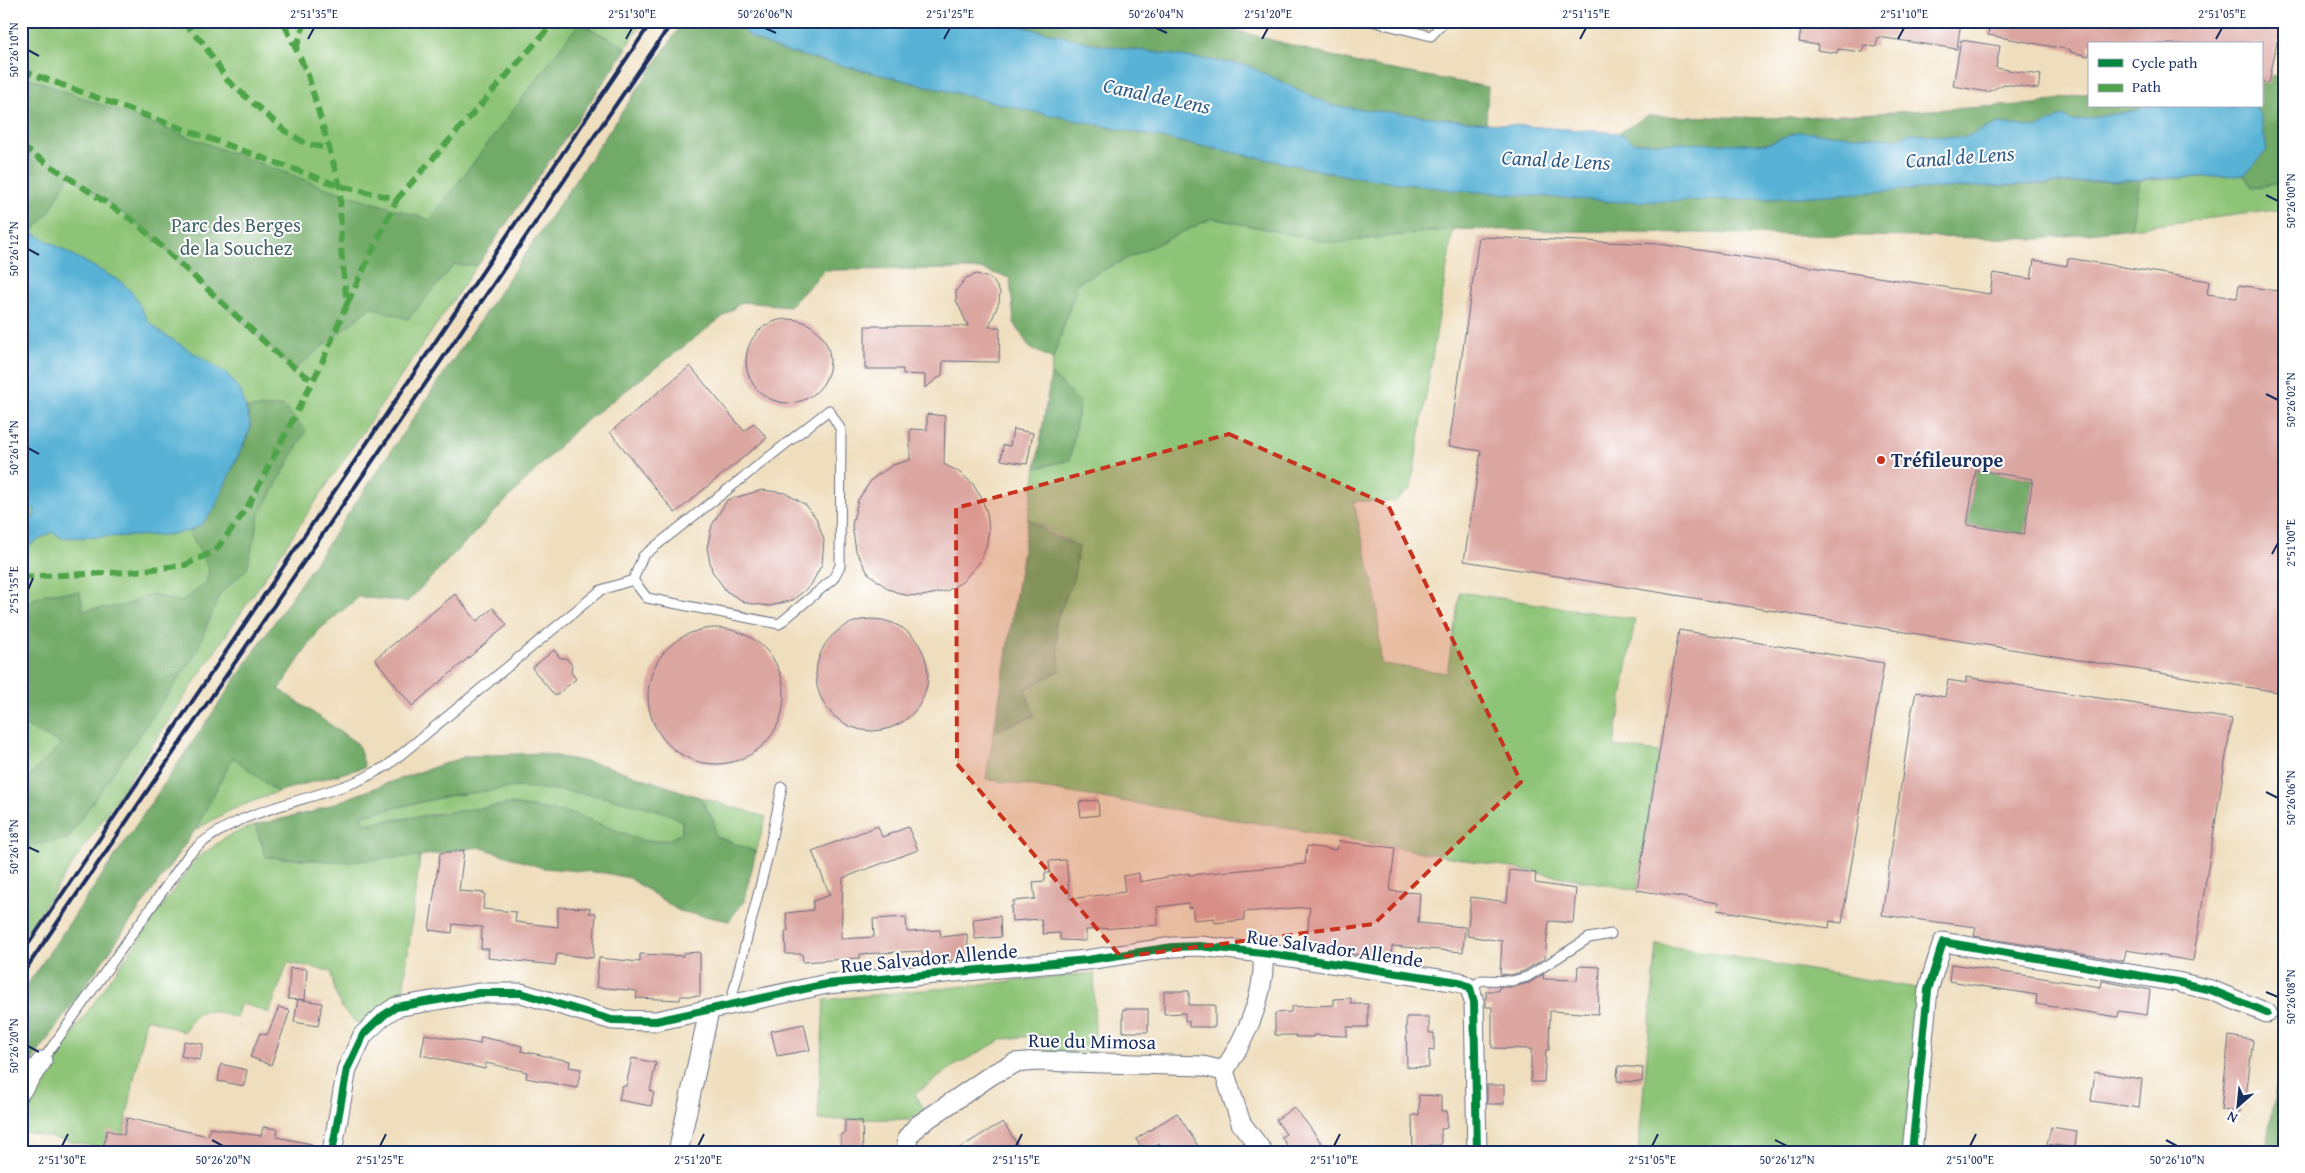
<svg xmlns="http://www.w3.org/2000/svg" width="2305" height="1173" font-family="'Gentium Book Plus',serif">
	<style>
		.green { fill: #8ec477; stroke: #547a6a }
		.forest { fill: #72aa68; stroke: #466c63; fill-rule: evenodd }
		.water { fill: #59b2d6; stroke: #3a709a }
		.building { fill: #dba5a0; fill-rule: evenodd }
		.lines { fill: none; stroke-linecap: round; stroke-linejoin: round }
		.service-casing { stroke: #656c7f; stroke-width: 11 }
		.minor-casing { stroke: #656c7f; stroke-width: 21 }
		.service { stroke: #fff; stroke-width: 9 }
		.minor { stroke: #fff; stroke-width: 19 }
		.rail { stroke: #1b2f5e; stroke-width: 4 }
		.quiet { stroke: #4fa44a; stroke-width: 6; stroke-dasharray: 12 6; stroke-linecap: butt }
		.cycleway-casing { stroke: #fff; stroke-width: 11 }
		.cycleway { stroke: #00873e; stroke-width: 8 }
		.marked { fill: #c8321e; fill-opacity: 0.2; stroke: #c8321e; stroke-width: 4; stroke-dasharray: 10 6; stroke-linejoin: round }
		.ticks { fill: none; stroke: #1b2f5e; stroke-width: 2 }
		.poi-dot { fill: #c8321e; stroke: #fff; stroke-width: 2 }
		.labels { text-anchor: middle; stroke-width: 4; stroke-linejoin: round; paint-order: stroke }
		.park-label { font-size: 20px; fill: #436367; stroke: #fff }
		.poi-label { font-size: 20px; font-weight: bold; fill: #1b2f5e; stroke: #fff; text-anchor: start }
		.street-label { font-size: 20px; fill: #1b2f5e; stroke: #fff }
		.water-label { font-size: 21px; font-style: italic; fill: #315d88; stroke: #fff }
		.neatline { fill: none; stroke: #1b2f5e; stroke-width: 2 }
		.ticks-label { font-size: 12px; text-anchor: middle; fill: #1b2f5e }
	</style>
	<rect width="100%" height="100%" fill="#fff"/>
	<filter id="ink" filterUnits="userSpaceOnUse"><feTurbulence type="fractalNoise" baseFrequency=".02" numOctaves="2"/><feDisplacementMap in="SourceGraphic" scale="10" xChannelSelector="R" yChannelSelector="G"/><feConvolveMatrix kernelMatrix="1 2 1 2 8 2 1 2 1" color-interpolation-filters="sRGB"/></filter>
	<filter id="wash" filterUnits="userSpaceOnUse"><feTurbulence type="fractalNoise" baseFrequency=".0096" numOctaves="4" result="noise"/><feDisplacementMap in="SourceGraphic" scale="20" xChannelSelector="R" yChannelSelector="G"/><feGaussianBlur stdDeviation="1.12" result="paint"/><feColorMatrix in="noise" values="0 0 0 0 0 0 0 0 0 0 0 0 0 0 0 0 0 1.4 0 .05"/><feComposite in="paint" operator="in"/></filter>
	<g filter="url(#wash)">
		<rect width="100%" height="100%" fill="#efdebd"/>
		<!-- green -->
		<g class="green">
			<path d="M21,21H644L324,489L21,941Z"/>
			<path d="M2244,175L2252,187L2284,183V209L2131,228L2140,180Z"/>
			<path d="M1212,218L1334,243L1453,229L1411,488L1395,501H1353L1376,595L1381,664L1447,673L1460,592L1635,619L1614,746L1659,752L1637,890L1281,827L986,779L994,731L1034,716L1025,690L1060,670L1055,623L1073,580L1079,547L1028,519L1036,468L1070,460L1080,402L1051,374L1053,359L1078,282Z"/>
			<path d="M233,757L277,792L231,810L195,830Z"/>
			<path d="M516,787C558,789 597,794 638,805C654,809 669,812 682,821V833L668,840L644,841L574,814L511,804L364,824L362,815L448,796Z"/>
			<path d="M699,797L766,817L756,852L715,836L714,821Z"/>
			<path d="M255,825L266,857L347,862L420,856L403,993L379,1007L359,1024C339,1012 334,992 331,971L288,963L269,1013L241,1003L236,1018C209,1009 199,1005 184,1032L146,1018L120,1152L21,1131V1106L194,861L226,837Z"/>
			<path d="M1657,944L1922,989L1903,1152H1638Z"/>
			<path d="M1094,973L1095,1052H1043V1035L1003,1039L954,1066L915,1094L925,1110L909,1119L818,1120L824,1000Z"/>
		</g>
		<!-- forest -->
		<g class="forest">
			<path d="M684,21H732L754,39L783,51L1026,110L1348,176L1452,190L1765,199L1919,189L2140,180L2131,228L2041,239L1453,229L1334,243L1212,218L1078,282L1053,359L1030,348L1014,323L1010,278L980,269L825,270L790,306L742,302L578,427L407,602L359,597L319,630L279,689L358,744L365,767L277,792L233,757L195,830L21,1077V994Z"/>
			<path d="M998,21H1201L1365,65L1488,87L1486,123L1333,106L1246,65L1100,45Z"/>
			<path d="M579,23L627,48L478,265H454L408,319L371,307L294,370L138,224L69,175L50,211L32,232L21,226V75L332,190L430,220Z"/>
			<path d="M2284,75V183L2252,187L2244,175L2267,150L2260,115L2253,106H2261V76Z"/>
			<path d="M2089,93V106H2143L2139,110L2073,121L2062,116L2038,128L1999,123L1963,138L1910,133L1896,139L1799,132L1767,144L1636,143L1619,133L1647,116L1788,118L2036,104Z"/>
			<path d="M1051,374L1080,402L1070,460L1036,468Z"/>
			<path d="M283,406L306,431L259,516L247,569L220,594L194,657L67,839L32,845L21,859V796L32,773L62,744L21,724V605L48,593L80,592L83,610L123,606L151,594L181,602L206,583L209,569L189,531L202,524L214,509L221,489L242,451L251,427L246,408Z"/>
			<path d="M1976,470L2033,479L2024,534L1967,525Z"/>
			<path d="M1028,519L1052,535L1079,547L1073,580L1055,623L1060,670L1025,690L1034,715L994,731Z"/>
			<path d="M540,753L603,765L699,797L714,821L715,836L756,852L744,901L729,921L679,911L629,878L605,873L543,868L479,847L420,856L347,862L266,857L255,825L312,812L393,781L467,756ZM516,787C558,789 597,794 638,805C654,809 668,812 682,821V833L668,840L644,841L574,814L511,804L365,824L362,815L448,796Z"/>
			<path d="M2283,1044L2284,1152H2266Z"/>
		</g>
		<!-- water -->
		<g class="water">
			<path d="M732,21H998L1100,45L1246,65L1333,106L1486,123L1619,133L1636,143L1767,144L1799,132L1896,139L1910,133L1963,138L1999,123L2038,128L2062,116L2073,121L2139,110L2143,106H2253L2260,114L2267,150L2244,175L1919,189L1765,199L1619,202L1452,190L1348,176L1026,110L783,51L754,39Z"/>
			<path d="M21,226L123,283L134,295L148,321L162,333L227,374L241,392L251,427L214,509L202,524L189,531L167,535L62,538L52,532L21,550V526L34,518L35,509L21,502Z"/>
		</g>
		<g id="blocks">
			<!-- building -->
			<g class="building">
				<path d="M1802,21H1961L1957,49L1878,37L1876,47L1864,45L1862,52L1838,49L1837,53L1817,50L1818,45L1799,42Z"/>
				<path d="M1990,21H2284V42L2277,41L2269,83L2261,82V44H2089V56L2070,52L2071,50L1988,35Z"/>
				<path d="M1961,40L2000,46L1996,68L2041,75L2038,89L2004,84L1988,92L1953,86Z"/>
				<path d="M1479,237L1659,244L1990,294L1993,273L2031,279L2034,260L2067,266L2068,258L2209,281L2207,294L2237,298L2239,285L2284,292V693L1464,561L1481,451L1449,446ZM1976,470L2033,479L2024,534L1967,525Z"/>
				<path d="M977,274L992,279L1000,292L999,302L989,327H1000L999,362L943,361L942,375L925,388V375L903,374V369H865V326H968L956,300V291L966,278Z"/>
				<circle cx="788" cy="361" r="42"/>
				<path d="M690,366L744,431L754,423L767,438L675,513L610,432Z"/>
				<path d="M927,414L945,416L944,464L959,472L972,483L981,497L987,513L989,530L986,547L979,563L962,582L947,591L922,596L905,595L888,589L868,573L856,551L852,525L858,500L872,479L893,465L910,460V429L927,430Z"/>
				<path d="M1013,429L1033,433L1027,464L1001,460L1003,445L1010,446Z"/>
				<path d="M762,490L785,493L806,505L816,518L824,540L822,564L811,585L793,600L770,606L746,603L726,591L712,571L707,548L712,525L727,500Z"/>
				<path d="M455,594L477,621L493,608L507,625L412,706L375,659Z"/>
				<circle cx="872" cy="675" r="56"/>
				<circle cx="716" cy="696" r="68"/>
				<path d="M1679,630L1884,663L1842,923L1830,921L1829,928L1717,910L1718,903L1637,890Z"/>
				<path d="M554,650L560,658H566L572,665L571,672L576,679L555,696L532,668Z"/>
				<path d="M1966,677L2232,719L2193,961L2126,950L2124,961L1974,936L1976,927L1882,915L1912,710L1916,692L1945,697L1948,680L1966,683Z"/>
				<path d="M1098,800L1099,815L1081,817L1079,802Z"/>
				<path d="M878,826L882,837L908,827L918,850L843,878L841,939L874,937L873,919L906,917L907,932L940,930L941,937L967,934L969,958L923,964L922,951L860,954V958L803,962L802,954H786L785,931H788L786,913L813,910V901L830,895L812,851Z"/>
				<path d="M1338,841L1395,848L1390,891L1420,893L1418,923L1465,927L1463,952L1392,946L1391,959L1306,948L1310,907L1244,912V920L1215,923L1214,918L1194,920L1192,907L1188,908V903L1157,907L1158,925L1086,930V941L1060,940V933L1043,934L1041,919L1012,921L1011,906H1013V901L1035,899L1033,882L1045,881V873H1050L1049,861L1066,860L1070,899L1125,892L1123,876L1139,873L1140,882L1189,873V875L1305,864L1307,846L1336,850Z"/>
				<path d="M464,850L459,891L485,893L483,909L516,912L515,922L558,927V907L590,908L589,913H596L593,958L557,954L555,965L488,958L489,949H481L482,927L453,924L452,933L429,930L440,853Z"/>
				<path d="M1510,870L1536,873L1535,883L1576,889L1573,923L1549,921L1545,958L1524,971L1511,975L1500,974L1502,941L1467,936L1471,897L1507,902Z"/>
				<path d="M1000,916L1001,937L975,939L973,919Z"/>
				<path d="M700,952V996H681L680,1000L636,998L637,991L596,987L599,958L640,962V954L683,956L684,953Z"/>
				<path d="M1951,964L2101,987L2102,981L2150,990L2147,1015L2119,1011L2118,1017L2036,1004L2037,995L1949,981Z"/>
				<path d="M1578,966L1600,967L1598,1014L1550,1011L1549,1050H1546L1544,1082H1531V1049L1492,1048V1007H1486V991H1498L1499,987H1513L1529,983L1544,974L1543,979L1577,980Z"/>
				<path d="M290,968L307,969L305,1000L288,999Z"/>
				<path d="M1164,991H1189V1005H1215V1027H1189V1021H1185V1013L1164,1014Z"/>
				<path d="M1351,998V1004H1368V1027H1347V1036L1313,1035V1037H1296V1035H1275V1013L1291,1012V1007L1334,1005V999Z"/>
				<path d="M298,999L322,1003L318,1026L294,1022Z"/>
				<path d="M279,1007L290,1011L271,1065L250,1057L260,1033L267,1035Z"/>
				<rect x="1123" y="1009" width="25" height="23"/>
				<path d="M1406,1017H1429V1033H1434V1051L1429,1050V1068L1407,1067Z"/>
				<path d="M804,1024L810,1050L777,1056L771,1031Z"/>
				<path d="M425,1034L480,1044L481,1037L522,1046L521,1051L570,1061L569,1067L581,1069L577,1088L526,1078L527,1072L486,1063L485,1069L421,1055Z"/>
				<path d="M2229,1036L2253,1040L2245,1105H2240V1112L2221,1110Z"/>
				<path d="M184,1041L203,1044L200,1060L181,1056Z"/>
				<path d="M632,1058L656,1063L650,1091L654,1092L651,1106L619,1100L622,1086H626Z"/>
				<path d="M221,1064L247,1070L244,1086L218,1081Z"/>
				<path d="M1618,1066L1643,1068L1642,1082L1617,1081Z"/>
				<path d="M2095,1072L2142,1079L2139,1108L2091,1101Z"/>
				<rect x="1487" y="1085" width="17" height="19"/>
				<path d="M1419,1095L1441,1096V1111H1447V1128L1441,1129V1145H1429V1152H1413L1412,1115H1419Z"/>
				<path d="M1294,1107L1306,1122L1328,1152H1292L1281,1137L1286,1134L1276,1120Z"/>
				<path d="M1177,1113L1202,1152H1164L1159,1144L1144,1152L1136,1139Z"/>
				<path d="M127,1118L208,1136L210,1128L261,1136L263,1127L278,1129L276,1137L312,1144L311,1152H119L103,1148L107,1130L124,1135Z"/>
				<path d="M845,1120L862,1121L863,1152H841V1134H845Z"/>
				<path d="M1003,1122L1022,1152H953L989,1130Z"/>
				<path d="M2051,1127L2077,1131L2075,1148L2047,1144Z"/>
			</g>
		</g>
	</g>
	<g filter="url(#ink)">
		<use href="#blocks" fill-opacity="0" stroke="#656c7f" stroke-width="1"/>
		<g class="lines">
			<!-- service casing -->
			<g class="service-casing">
				<g id="service">
					<path d="M1371,21L1431,36L1445,21"/>
					<path d="M1470,988L1482,980L1512,981L1527,977L1589,938L1611,934"/>
					<path d="M732,1005V997L768,855L782,787"/>
					<path d="M42,1061L189,854C236,808 302,804 360,780C369,776 378,770 387,766L601,590L633,580L643,556L829,410L841,430L840,566L833,579L779,624L647,598L633,580"/>
				</g>
			</g>
			<!-- minor casing -->
			<g class="minor-casing">
				<g id="minor">
					<path d="M1263,953C1266,994 1246,1037 1224,1071L1241,1123L1263,1152"/>
					<path d="M21,1091L42,1061"/>
					<path d="M332,1152L347,1069L363,1035L384,1015L396,1007L479,993H521L612,1020L656,1021L827,984L1087,960L1173,947L1199,946L1263,953L1459,982L1470,988L1474,1002L1477,1152"/>
					<path d="M678,1152L709,1011"/>
					<path d="M906,1152L908,1137L917,1126L993,1074L1015,1063L1037,1061L1203,1066L1224,1071"/>
					<path d="M1912,1152L1928,990L1943,942L2177,982L2211,990L2267,1013"/>
				</g>
			</g>
			<!-- service -->
			<use href="#service" class="service"/>
			<!-- minor -->
			<use href="#minor" class="minor"/>
			<!-- rail -->
			<g class="rail">
				<path d="M21,955L652,21"/>
				<path d="M21,976L673,21"/>
			</g>
			<!-- quiet -->
			<g class="quiet">
				<path d="M183,21L203,43L227,80L285,131L305,143L330,149"/>
				<path d="M296,49L305,21"/>
				<path d="M21,70L340,186L397,199L555,21"/>
				<path d="M21,146L135,222L283,359L313,381"/>
				<path d="M347,304L397,199"/>
				<path d="M21,577L128,572L185,565L215,551L246,510L321,365L347,304L341,249L340,186L308,75L283,21"/>
			</g>
			<!-- cycleway casing -->
			<g class="cycleway-casing">
				<g id="cycleway">
					<path d="M332,1152L347,1069L363,1035L384,1015L396,1007L479,993H521L612,1020L656,1021L827,984L1087,960L1173,947L1199,946L1263,953L1459,982L1470,988L1474,1002L1477,1152"/>
					<path d="M1912,1152L1928,990L1943,942L2177,982L2211,990L2267,1013"/>
				</g>
			</g>
			<!-- cycleway -->
			<use href="#cycleway" class="cycleway"/>
		</g>
	</g>
	<!-- marked area -->
	<path class="marked" d="M1229,434L1388,505L1521,782L1374,924L1121,957L957,764L956,508Z"/>
	<!-- ticks -->
	<path class="ticks" d="M765,28L776,33M1156,28L1167,33M308,39L314,28M626,39L632,28M944,39L950,28M1262,39L1268,28M1580,39L1586,28M1898,39L1904,28M2216,39L2222,28M28,50L39,56M2266,195L2278,201M28,249L39,255M2266,394L2278,400M28,448L39,454M2272,554L2278,543M28,590L33,578M2266,792L2278,798M28,847L39,852M2266,992L2278,997M28,1046L39,1052M212,1140L223,1146M1775,1140L1787,1146M2166,1140L2177,1146M62,1146L68,1134M380,1146L386,1134M698,1146L704,1134M1016,1146L1022,1134M1334,1146L1340,1134M1652,1146L1658,1134M1970,1146L1976,1134"/>
	<!-- markers -->
	<circle class="poi-dot" cx="1881" cy="460" r="5"/>
	<g class="labels">
		<!-- park labels -->
		<g class="park-label">
			<text x="236" y="232">Parc des Berges<tspan x="236" dy="23">de la Souchez</tspan></text>
		</g>
		<!-- poi labels -->
		<g class="poi-label">
			<text x="1891" y="467">Tréfileurope</text>
		</g>
		<!-- street labels -->
		<g class="street-label">
			<text transform="translate(1335 948) rotate(8)" y="7">Rue Salvador Allende</text>
			<text transform="translate(929 958) rotate(-5)" y="7">Rue Salvador Allende</text>
			<text transform="translate(1092 1041) rotate(1)" y="7">Rue du Mimosa</text>
		</g>
		<!-- water labels -->
		<g class="water-label">
			<text transform="translate(1157 96) rotate(12)" y="7">Canal de Lens</text>
			<text transform="translate(1960 157) rotate(-4)" y="7">Canal de Lens</text>
			<text transform="translate(1556 160) rotate(3)" y="7">Canal de Lens</text>
		</g>
	</g>
	<!-- margin -->
	<rect width="2305" height="1173" fill="none" stroke="#fff" stroke-width="55"/>
	<!-- legend -->
	<rect x="2088" y="42" width="175" height="65" fill="#ffffff" stroke="#a4acbf"/>
	<rect x="2098" y="59" width="25" height="8" fill="#00873e" stroke="#a4acbf"/>
	<text x="2132" y="68" font-size="15" fill="#1b2f5e">Cycle path</text>
	<rect x="2098" y="84" width="25" height="8" fill="#4fa44a" stroke="#a4acbf"/>
	<text x="2132" y="92" font-size="15" fill="#1b2f5e">Path</text>
	<!-- north arrow -->
	<g transform="translate(2238 1106) rotate(207)" stroke="#ffffff" stroke-width="4" paint-order="stroke">
	<path d="M0-4L9 19L0 12L-9 19Z" fill="#1b2f5e"/>
	<text y="-8" font-size="14" font-weight="bold" text-anchor="middle" fill="#1b2f5e">N</text>
	</g>
	<rect x="28" y="28" width="2250" height="1118" class="neatline"/>
	<g class="ticks-label">
		<text x="314" y="18">2°51'35"E</text>
		<text x="632" y="18">2°51'30"E</text>
		<text x="765" y="18">50°26'06"N</text>
		<text x="950" y="18">2°51'25"E</text>
		<text x="1156" y="18">50°26'04"N</text>
		<text x="1268" y="18">2°51'20"E</text>
		<text x="1586" y="18">2°51'15"E</text>
		<text x="1904" y="18">2°51'10"E</text>
		<text x="2222" y="18">2°51'05"E</text>
		<text transform="translate(14 50) rotate(-90)" y="4">50°26'10"N</text>
		<text transform="translate(2291 201) rotate(-90)" y="4">50°26'00"N</text>
		<text transform="translate(14 249) rotate(-90)" y="4">50°26'12"N</text>
		<text transform="translate(2291 400) rotate(-90)" y="4">50°26'02"N</text>
		<text transform="translate(14 448) rotate(-90)" y="4">50°26'14"N</text>
		<text transform="translate(2291 543) rotate(-90)" y="4">2°51'00"E</text>
		<text transform="translate(14 590) rotate(-90)" y="4">2°51'35"E</text>
		<text transform="translate(2291 798) rotate(-90)" y="4">50°26'06"N</text>
		<text transform="translate(14 847) rotate(-90)" y="4">50°26'18"N</text>
		<text transform="translate(2291 997) rotate(-90)" y="4">50°26'08"N</text>
		<text transform="translate(14 1046) rotate(-90)" y="4">50°26'20"N</text>
		<text x="62" y="1164">2°51'30"E</text>
		<text x="223" y="1164">50°26'20"N</text>
		<text x="380" y="1164">2°51'25"E</text>
		<text x="698" y="1164">2°51'20"E</text>
		<text x="1016" y="1164">2°51'15"E</text>
		<text x="1334" y="1164">2°51'10"E</text>
		<text x="1652" y="1164">2°51'05"E</text>
		<text x="1787" y="1164">50°26'12"N</text>
		<text x="1970" y="1164">2°51'00"E</text>
		<text x="2177" y="1164">50°26'10"N</text>
	</g>
</svg>
